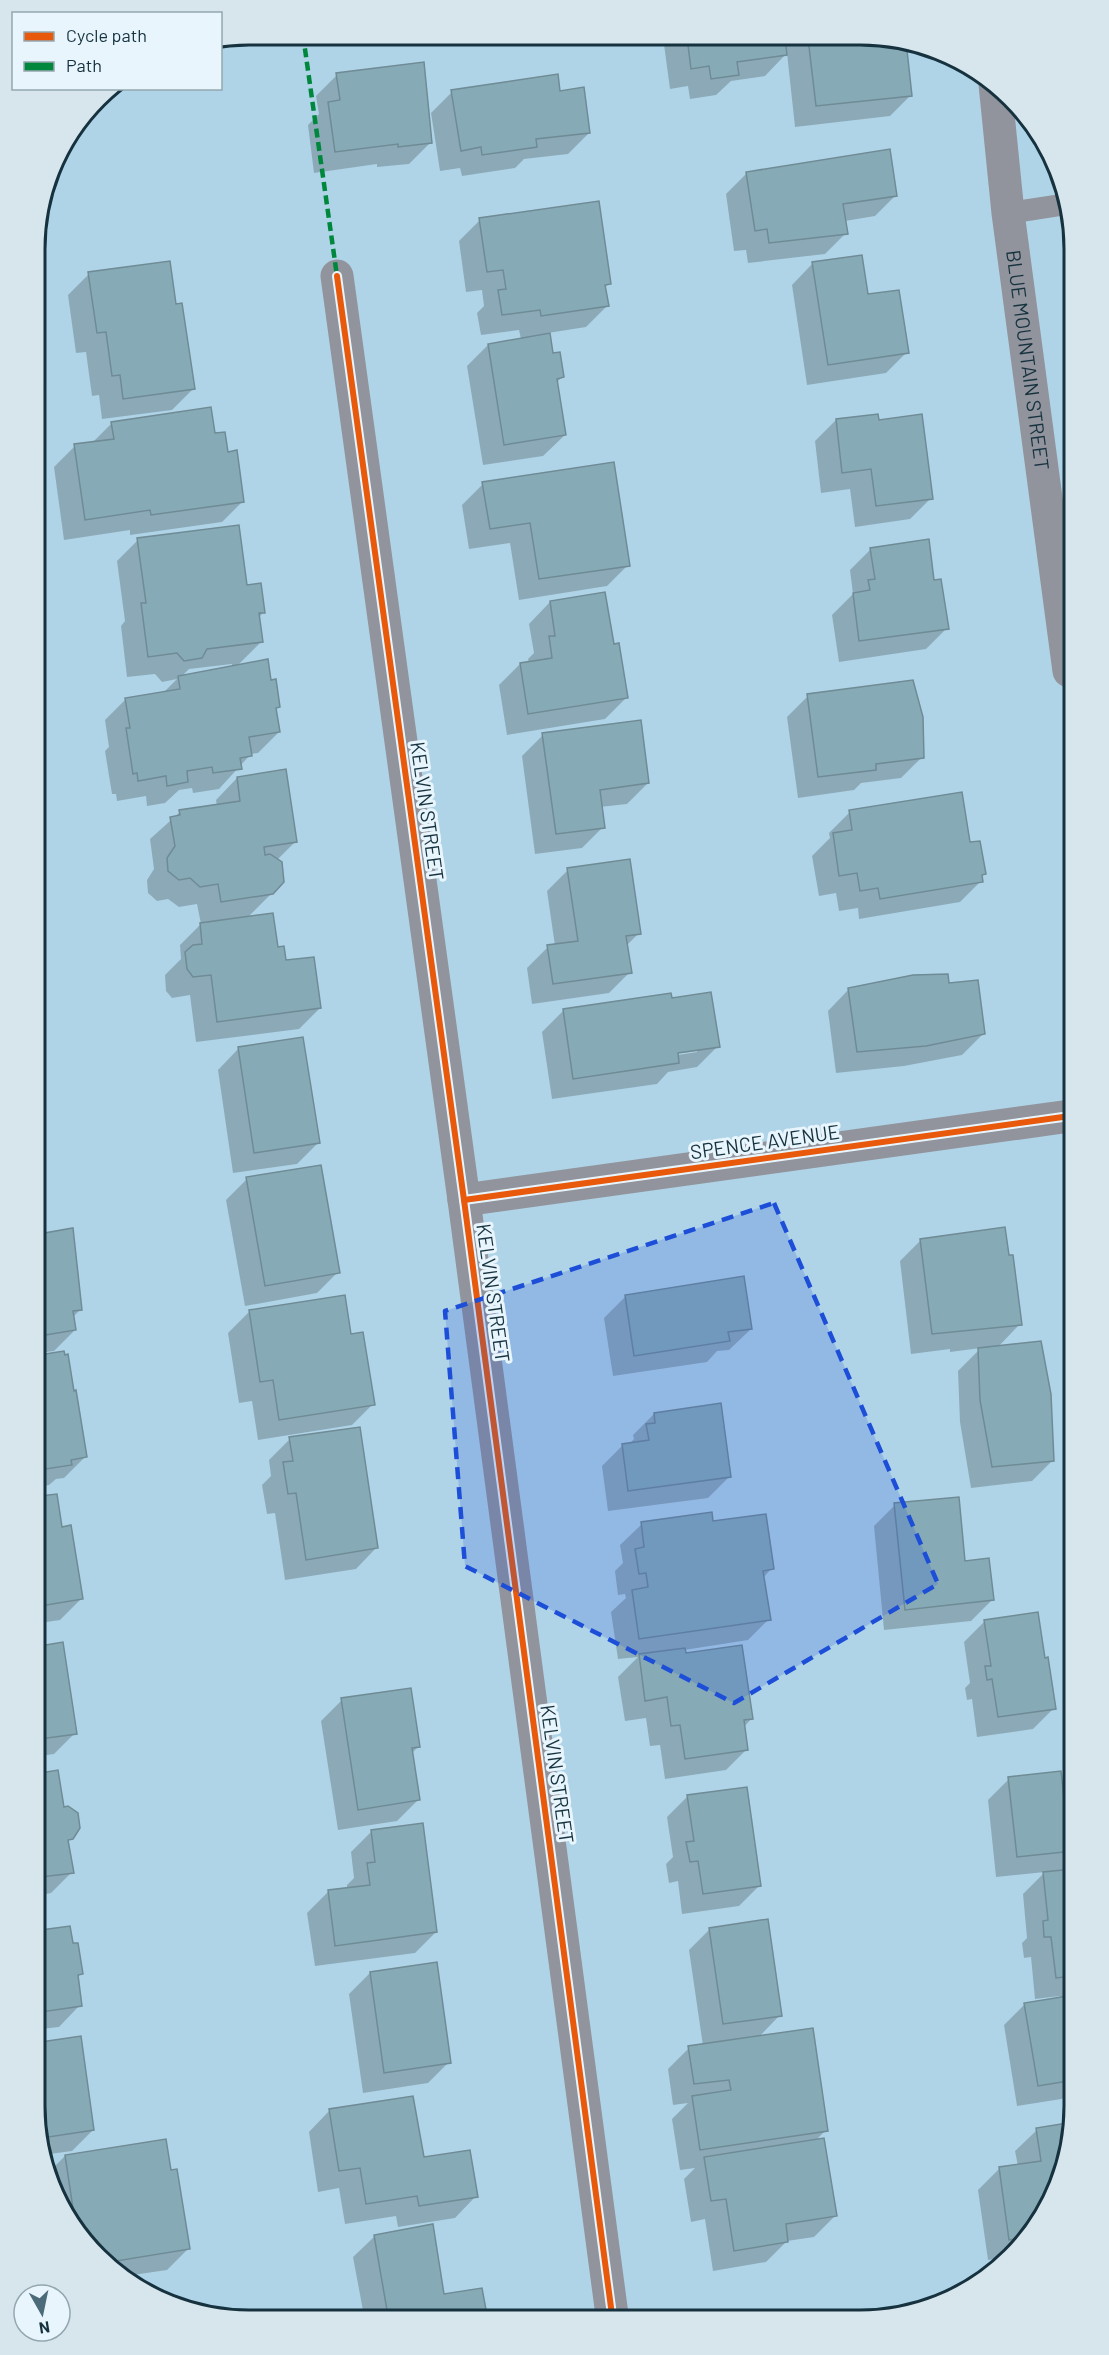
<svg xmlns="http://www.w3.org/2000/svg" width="1109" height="2355" font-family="Barlow,sans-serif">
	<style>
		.shadow { fill: #0003; fill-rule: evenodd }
		.building { fill: #86abb7; stroke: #6f8b96; stroke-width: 1.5 }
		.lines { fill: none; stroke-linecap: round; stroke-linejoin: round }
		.lane { stroke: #91949c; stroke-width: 22 }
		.street { stroke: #91949c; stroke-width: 33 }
		.quiet { stroke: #00873e; stroke-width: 4.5; stroke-dasharray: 9 4.5; stroke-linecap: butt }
		.cycleway-casing { stroke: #e8f5fc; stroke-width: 10 }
		.cycleway { stroke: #e8590c; stroke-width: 6 }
		.marked { fill: #1d4ed8; fill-opacity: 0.2; stroke: #1d4ed8; stroke-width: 4.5; stroke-dasharray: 12 8; stroke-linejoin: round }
		.labels { text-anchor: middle; stroke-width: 6; stroke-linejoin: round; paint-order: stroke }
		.street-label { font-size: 20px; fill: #16323f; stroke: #e8f5fc }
		.rim { fill: none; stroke: #16323f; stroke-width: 3 }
	</style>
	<rect width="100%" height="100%" fill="#b0d4e7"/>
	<!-- shadow -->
	<g class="shadow">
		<path d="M663,37L902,39L904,40L911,95L890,116L795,127L787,53L765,76L731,81L716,95L690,99L688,86L670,89Z"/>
		<path d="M337,75L430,143L409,164L377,167V164L314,173L308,125L319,114L316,96Z"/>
		<path d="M452,92L559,93L589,133L568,154L524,159L515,168L462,176L460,168L440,171L431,113Z"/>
		<path d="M747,173L896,195L875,216L845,221L846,233L825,254L748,263L746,250L734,251L726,194Z"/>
		<path d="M480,220L609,284L604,288L607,306L586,327L548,333L551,355L562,377L556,383L565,435L543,456L483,465L467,366L488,345L521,339L519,330L481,335L477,313L484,306L482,290L466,292L459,241Z"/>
		<path d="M813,263L867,296L907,352L886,373L807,385L792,285Z"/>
		<path d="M89,274L175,306L193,389L172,410L102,419L99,395L92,396L86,352L76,353L68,295Z"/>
		<path d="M836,420L877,422L931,498L910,519L855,527L850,489L821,493L815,441Z"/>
		<path d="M112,423L213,434L227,453L243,501L222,522L130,535V530L64,540L54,467L75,446L92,443Z"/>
		<path d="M483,484L628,565L607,586L519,600L510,543L469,549L462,505Z"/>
		<path d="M138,540L245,587L264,612L258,618L262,641L238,665L270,681L279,706L275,710L279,732L258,753L251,754L219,789L193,793L192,788L179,790L165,803L147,806L146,796L117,801L116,794H112L105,751L109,747L105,720L126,699L163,693L177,679L162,682L155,674L127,677L121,626L125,621L117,561ZM232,664V666L181,677L189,669Z"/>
		<path d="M871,549L933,582L947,628L926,649L839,662L832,615L853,594L850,570Z"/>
		<path d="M550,602L612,646L626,698L605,719L507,735L499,685L520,664L529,663L528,659L534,653L529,624Z"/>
		<path d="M808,696L922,757L901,778L861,783L854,790L798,798L787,717Z"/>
		<path d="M543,735L648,783L627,804L600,807L603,827L582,848L535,854L522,756Z"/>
		<path d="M237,778L296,841L277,860L283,882L247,918L277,949L320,1008L299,1029L196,1042L190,995L172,998L166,991L165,975L181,959L180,945L201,924L197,904L179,907L168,899L157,901L148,893L147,880L154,869L150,839L180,812L217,806L216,800Z"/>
		<path d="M850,812L969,844L984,874L981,877V881L960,902L859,919L858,908L839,911L836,893L819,896L812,856L830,838L829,833Z"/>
		<path d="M568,870L639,933L626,946L630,972L609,993L532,1004L527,968L548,947L555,946L547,891Z"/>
		<path d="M948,985L983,1034L962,1055L904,1066L836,1073L828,1011L849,989Z"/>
		<path d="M670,1000L718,1046L697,1067L668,1072L657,1084L552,1099L542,1032L563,1011ZM697,1049V1052L671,1056L670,1053Z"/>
		<path d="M239,1048L318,1143L297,1164L233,1173L218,1070Z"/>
		<path d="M247,1179L338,1272L317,1293L245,1306L226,1200Z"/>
		<path d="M71,1230L81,1309L73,1317L75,1330L54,1351L39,1353V1235Z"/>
		<path d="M921,1240L1008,1257L1020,1324L997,1348L1053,1460L1032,1481L971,1488L960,1422L958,1371L981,1348L950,1352V1349L911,1354L900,1261Z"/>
		<path d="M625,1297L751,1329L729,1350L717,1351L707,1362L613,1376L604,1318Z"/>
		<path d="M249,1312L350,1336L373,1404L352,1425L258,1440L252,1401L239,1403L228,1333Z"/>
		<path d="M39,1356L85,1457L64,1478L56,1479L49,1485L39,1487Z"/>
		<path d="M654,1414L729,1477L708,1498L608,1511L602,1466L623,1445H628L634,1439L633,1435Z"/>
		<path d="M290,1439L377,1547L356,1569L285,1580L275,1513L267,1514L262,1485L271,1476L269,1460Z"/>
		<path d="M56,1495L61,1528L81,1599L60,1620L40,1623V1497Z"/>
		<path d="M895,1505L964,1563L992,1600L971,1621L884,1630L874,1526Z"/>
		<path d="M712,1523L772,1568L763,1578L769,1619L748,1640L684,1650V1655L752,1718L744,1727L747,1749L726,1770L665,1779L660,1745L650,1746L646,1718L625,1721L618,1677L638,1657L618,1659L611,1612L626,1598L625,1594L618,1595L615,1571L623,1563L620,1545L642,1524Z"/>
		<path d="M985,1621L1044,1659L1054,1708L1033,1729L977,1737L972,1699L967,1700L965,1688L970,1683L964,1642Z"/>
		<path d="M40,1648L75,1733L54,1754L40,1756Z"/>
		<path d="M342,1700L419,1746L411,1754L418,1800L397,1821L338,1830L321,1721Z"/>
		<path d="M57,1772L62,1809L72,1838L67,1842L72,1872L51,1893L41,1895V1775Z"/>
		<path d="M1009,1779L1063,1801L1073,1800L1074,2097L1017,2106L1004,2025L1025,2004L1061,1999L1060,1996L1035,1999L1031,1957L1024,1958L1022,1943L1027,1938L1023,1894L1045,1872L996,1877L988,1800Z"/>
		<path d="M688,1796L760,1885L739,1906L682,1914L678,1881L669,1883L666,1864L673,1857L667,1817Z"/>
		<path d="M372,1831L436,1932L415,1953L315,1966L307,1913L328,1892L347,1889V1885L354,1878L351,1852Z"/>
		<path d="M710,1929L780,2015L758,2038L826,2130L816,2140L835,2216L814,2237L787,2241L766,2262L713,2271L705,2219L691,2222L684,2179L695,2168L680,2170L672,2119L688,2103L673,2105L668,2069L689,2048L703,2046L689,1950Z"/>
		<path d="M41,1932L81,1974L76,1978L80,2005L59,2027L41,2029Z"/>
		<path d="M370,1973L449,2062L428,2083L363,2093L349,1994Z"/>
		<path d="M41,2043L93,2130L72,2151L42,2155Z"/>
		<path d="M330,2110L422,2159L476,2196L455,2218L398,2227L396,2216L345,2224L339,2188L318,2192L309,2132Z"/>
		<path d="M1073,2124L1058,2188L1030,2237L1008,2257L988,2260L978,2190L999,2169L1018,2166L1015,2151L1037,2130Z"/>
		<path d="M65,2156L188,2249L167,2270L126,2276L107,2267L70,2225L47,2174Z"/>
		<path d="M375,2236L443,2296L481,2290L486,2315L364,2316L353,2257Z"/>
	</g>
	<!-- building -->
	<g class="building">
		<path d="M687,37L785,38L787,55L737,62L739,75L711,79L709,66L691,69Z"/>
		<path d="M808,38L902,39L906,41L912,96L816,106Z"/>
		<path d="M424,62L432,143L398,147V144L335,152L328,102L340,100L336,73Z"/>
		<path d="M558,74L560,91L584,87L590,133L536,139L537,147L482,155L481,147L461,151L451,90Z"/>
		<path d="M890,149L897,196L843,204L848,234L769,243L767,229L755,231L746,172Z"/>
		<path d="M599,201L611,284L605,285L609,306L541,316L540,310L502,315L498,290L506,289L503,270L487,272L479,218Z"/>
		<path d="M862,255L868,294L899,290L909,353L828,365L812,262Z"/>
		<path d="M170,261L176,304L182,303L195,389L123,399L120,375L112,376L106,332L97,333L88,272Z"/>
		<path d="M550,333L553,353L560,352L564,377L557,379L566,435L504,445L488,344Z"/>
		<path d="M211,407L215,433L225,432L228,452L237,450L244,502L151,515L150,510L85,520L74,444L114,439L111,422Z"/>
		<path d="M878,414L879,420L922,414L933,499L876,506L871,469L842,473L836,419Z"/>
		<path d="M614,462L630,566L539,579L530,523L490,529L482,482Z"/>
		<path d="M239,525L247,585L261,583L265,613H259L263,642L207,649L202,658L184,661L177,653L148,657L141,603H146L137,538Z"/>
		<path d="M929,539L934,580L941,579L949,629L859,641L853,593L870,590L868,580L875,579L870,548Z"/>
		<path d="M605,592L614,644L619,643L628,698L528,714L520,663L552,658L549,636H555L550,601Z"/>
		<path d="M268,659L271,680L276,679L280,707L276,708L280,732L249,737L252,756L240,758L242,769L213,773L212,767L187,771L188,782L167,786L166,776L138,781L137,773L133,774L126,728H130L125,698L180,689L178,676Z"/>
		<path d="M913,680L923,717L924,758L876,764V770L818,777L807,694Z"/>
		<path d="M641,720L649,783L600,790L605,828L556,834L542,733Z"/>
		<path d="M286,769L297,842L264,847L265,855L270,854L282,862L284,882L273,894L221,902L218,884L200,887L190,878L179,880L168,871L167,858L175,846L170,817L180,815L179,810L240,801L237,777Z"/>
		<path d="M962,792L970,842L980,841L986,874L982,875L983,882L880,899L878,888L860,891L857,873L839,876L833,833L852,830L849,810Z"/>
		<path d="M630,859L641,934L626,936L632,973L553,984L547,945L578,941L567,868Z"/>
		<path d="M273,913L278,947L284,946L286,960L314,957L321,1008L217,1022L211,975L193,977L187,969L185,952L193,945L202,944L200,923Z"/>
		<path d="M948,974L949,983L978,980L985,1034L926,1046L857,1052L848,988L913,975Z"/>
		<path d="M711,992L720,1047L678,1053L679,1063L573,1079L563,1009L671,993L672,998Z"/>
		<path d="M303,1037L320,1143L254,1153L238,1047Z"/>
		<path d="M321,1165L340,1273L265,1286L246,1177Z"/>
		<path d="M1005,1227L1009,1255H1013L1022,1325L932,1334L920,1239Z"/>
		<path d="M73,1228L82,1310L73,1311L76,1330L39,1336V1234Z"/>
		<path d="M744,1276L752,1329L728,1332L730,1341L634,1356L625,1295Z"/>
		<path d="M345,1295L351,1334L363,1332L375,1405L279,1420L273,1380L260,1382L249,1310Z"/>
		<path d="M1041,1341L1051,1394L1054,1461L992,1467L980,1400L978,1348Z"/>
		<path d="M64,1351L65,1355L68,1354L74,1391L76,1390L87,1457L71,1460L72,1465L39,1470V1355Z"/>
		<path d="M721,1403L731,1477L628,1491L622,1444L649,1440L646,1424L655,1423L654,1413Z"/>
		<path d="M360,1427L378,1548L306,1560L296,1493L288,1494L283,1462L293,1461L289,1437Z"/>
		<path d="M57,1494L62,1527L71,1525L83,1599L40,1606V1496Z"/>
		<path d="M959,1497L965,1561L989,1558L994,1600L905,1610L894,1503Z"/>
		<path d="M712,1512L713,1521L766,1514L774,1569L763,1571L771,1620L639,1639L632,1590L648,1587L646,1573L639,1574L635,1549L644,1547L641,1522Z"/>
		<path d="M1038,1612L1045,1658L1048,1657L1056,1709L998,1717L992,1679L987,1680L985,1666H991L984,1620Z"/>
		<path d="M63,1642L77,1734L40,1739V1646Z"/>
		<path d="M742,1645L753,1719L744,1720L748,1750L685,1759L680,1725L671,1726L667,1697L645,1701L639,1654L685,1648L686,1653Z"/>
		<path d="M411,1688L420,1747L412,1748L420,1800L358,1810L341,1698Z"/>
		<path d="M58,1770L64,1807L68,1806L78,1813L80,1828L73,1839L68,1840L74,1873L41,1877V1773Z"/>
		<path d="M1061,1771L1064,1799L1073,1798V1851L1017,1857L1008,1777Z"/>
		<path d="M747,1787L761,1886L703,1894L698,1861L690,1862L686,1842L694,1841L687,1795Z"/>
		<path d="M423,1823L437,1932L335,1946L328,1890L370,1885L367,1863L375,1862L371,1830Z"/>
		<path d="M1073,1869V1976L1056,1978L1051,1937H1044L1043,1921L1048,1920L1043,1872Z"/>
		<path d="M768,1919L782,2016L723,2024L709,1928Z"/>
		<path d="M70,1926L73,1943H78L83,1974L78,1975L82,2006L41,2012V1930Z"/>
		<path d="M437,1962L451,2063L384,2073L370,1972Z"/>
		<path d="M1074,1995V2080L1038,2086L1024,2003Z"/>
		<path d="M813,2028L828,2131L700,2150L692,2096L731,2090L729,2080L694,2084L688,2046Z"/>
		<path d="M81,2036L94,2130L42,2138L41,2042Z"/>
		<path d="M413,2096L424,2157L470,2150L478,2197L419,2206L417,2196L366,2204L360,2168L339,2171L329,2109Z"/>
		<path d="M1074,2122L1058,2188L1030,2237L1009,2240L999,2167L1041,2161L1036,2128Z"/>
		<path d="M824,2138L837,2216L786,2224L788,2242L734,2251L726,2199L711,2201L704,2157Z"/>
		<path d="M166,2139L171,2170L177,2169L190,2249L104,2263L69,2223L75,2222L65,2155Z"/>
		<path d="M433,2224L444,2294L482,2288L487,2315L388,2316L374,2235Z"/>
	</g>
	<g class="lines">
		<!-- lane -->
		<path class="lane" d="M1008,213L1067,204"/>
		<!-- street -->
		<g class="street">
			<path id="s1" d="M995,84L1008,213L1069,671"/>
			<path d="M337,276L464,1200L612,2315"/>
			<path d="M464,1200L1070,1116"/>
		</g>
		<!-- quiet -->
		<path class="quiet" d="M303,35L337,276"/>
		<!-- cycleway casing -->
		<g class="cycleway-casing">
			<g id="cycleway">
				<path d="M337,276L464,1200L612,2315"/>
				<path d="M464,1200L1070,1116"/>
			</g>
		</g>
		<!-- cycleway -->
		<use href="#cycleway" class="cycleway"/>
	</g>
	<!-- marked area -->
	<path class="marked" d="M774,1203L938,1584L734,1703L465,1566L445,1311Z"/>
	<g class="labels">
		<!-- street labels -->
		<g class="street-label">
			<text dy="7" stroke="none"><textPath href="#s1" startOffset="278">BLUE MOUNTAIN STREET</textPath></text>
			<text transform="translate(427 811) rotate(82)" y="7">KELVIN STREET</text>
			<text transform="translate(765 1142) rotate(-8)" y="7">SPENCE AVENUE</text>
			<text transform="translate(493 1293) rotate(82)" y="7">KELVIN STREET</text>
			<text transform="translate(557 1774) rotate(82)" y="7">KELVIN STREET</text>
		</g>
	</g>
	<!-- crop -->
	<path d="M0 0H1109V2355H0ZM249 45H860A204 204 0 0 1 1064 249V2106A204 204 0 0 1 860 2310H249A204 204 0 0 1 45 2106V249A204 204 0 0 1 249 45Z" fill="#d7e5ed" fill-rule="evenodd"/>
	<path class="rim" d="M249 45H860A204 204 0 0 1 1064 249V2106A204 204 0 0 1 860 2310H249A204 204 0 0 1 45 2106V249A204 204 0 0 1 249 45Z"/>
	<!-- legend -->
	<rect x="12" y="12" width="210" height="78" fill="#e8f5fc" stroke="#94a7b0" stroke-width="1.5"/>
	<rect x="24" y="32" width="30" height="9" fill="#e8590c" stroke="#94a7b0" stroke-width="1.5"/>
	<text x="66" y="42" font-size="18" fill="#16323f">Cycle path</text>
	<rect x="24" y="62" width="30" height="9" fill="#00873e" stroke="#94a7b0" stroke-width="1.5"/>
	<text x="66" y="72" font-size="18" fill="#16323f">Path</text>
	<!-- north arrow -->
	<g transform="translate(42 2313) rotate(171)"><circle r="28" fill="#e8f5fc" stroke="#94a7b0" stroke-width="1.5"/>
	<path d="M0-4.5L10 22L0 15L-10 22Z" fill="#4c6b7a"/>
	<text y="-9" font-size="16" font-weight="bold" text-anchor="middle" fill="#16323f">N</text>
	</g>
</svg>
